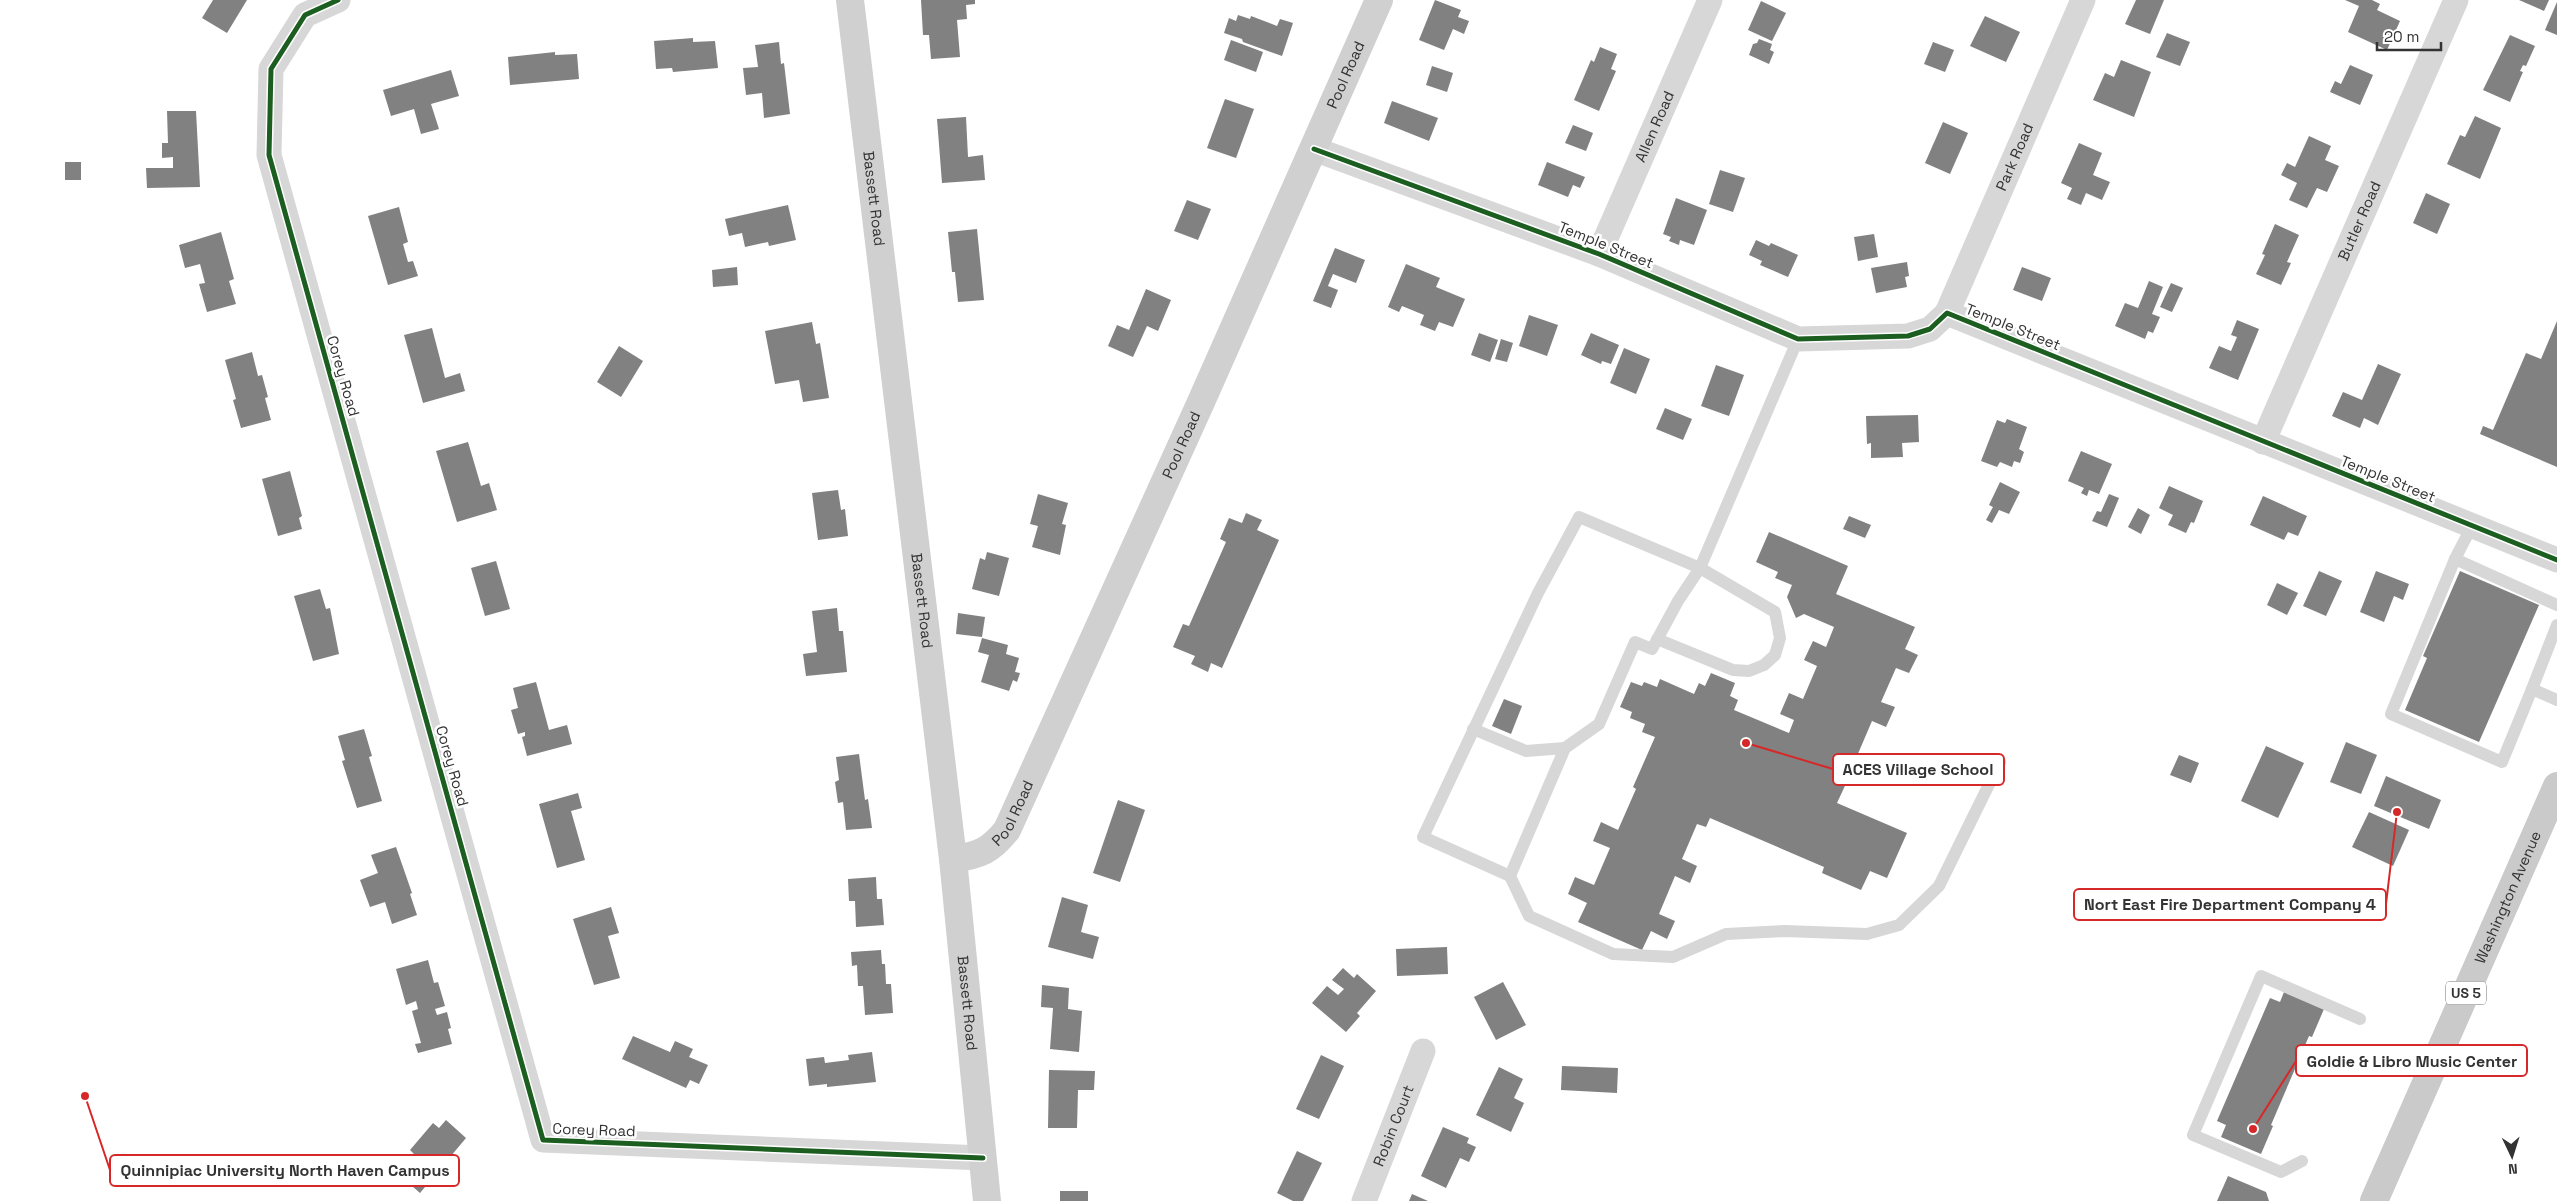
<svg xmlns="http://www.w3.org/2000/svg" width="2557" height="1201" font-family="'Space Grotesk',sans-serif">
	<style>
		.building { fill: #818181 }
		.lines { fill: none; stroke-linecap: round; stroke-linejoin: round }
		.lane { stroke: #d7d7d7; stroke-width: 12 }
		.street { stroke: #d7d7d7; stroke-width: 25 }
		.secondary { stroke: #d0d0d0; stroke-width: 28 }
		.primary { stroke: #cacaca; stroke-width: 28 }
		.cycleway-casing { stroke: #fff; stroke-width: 8 }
		.cycleway { stroke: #1b5e20; stroke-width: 5 }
		.labels { text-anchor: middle; stroke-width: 5; stroke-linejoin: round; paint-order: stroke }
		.shield { fill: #fff; stroke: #707070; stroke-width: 1 }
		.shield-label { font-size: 14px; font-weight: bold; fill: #333 }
		.street-label { font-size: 15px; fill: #333; stroke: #fff }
		.leader { fill: none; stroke: #d62828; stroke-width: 2 }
		.callout-dot { fill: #d62828; stroke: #fff; stroke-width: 2 }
		.callout { fill: #fff; stroke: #d62828; stroke-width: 2 }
		.callout-label { font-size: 16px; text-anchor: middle; font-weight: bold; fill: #333 }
	</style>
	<rect width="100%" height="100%" fill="#fff"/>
	<!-- building -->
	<g class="building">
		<path d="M213,0H247L227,33L202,18Z"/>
		<path d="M921,0H975V4L966,5L967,19L957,20L960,57L931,59L929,35H923Z"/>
		<path d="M1435,0L1461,10L1458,17L1469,21L1464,34L1453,29L1444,50L1419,40Z"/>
		<path d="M2136,0H2164L2150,34L2125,24Z"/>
		<path d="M2345,0H2372L2380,4L2377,10L2400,21L2387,50L2348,32L2359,6Z"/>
		<path d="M2519,0H2549L2544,11Z"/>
		<path d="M1761,1L1786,13L1772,41L1748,30Z"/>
		<path d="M2557,2V35L2545,30Z"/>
		<path d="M1238,15L1250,19L1251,16L1277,26L1280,19L1293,23L1282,56L1243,42L1242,39L1224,33L1229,18L1236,21Z"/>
		<path d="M1985,16L2020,32L2006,62L1970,46Z"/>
		<path d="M2167,33L2190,42L2180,66L2156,57Z"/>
		<path d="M2510,35L2535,46L2526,66L2523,65L2520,71L2523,72L2510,102L2483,90Z"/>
		<path d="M693,38V42L715,41L718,68L673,72L672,68L656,69L654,41Z"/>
		<path d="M1759,39L1772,44L1770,50L1774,52L1769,64L1749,55L1753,44L1757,43Z"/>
		<path d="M1231,40L1263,52L1256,72L1224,60Z"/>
		<path d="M779,42L781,64L784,63L790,114L764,118L762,93L746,95L743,68L758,67L755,45Z"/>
		<path d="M1933,42L1954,50L1945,72L1924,64Z"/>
		<path d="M1600,47L1617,54L1611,69L1616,71L1599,111L1574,100L1591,60L1594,62Z"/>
		<path d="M555,52V55L577,54L579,79L510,85L508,57Z"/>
		<path d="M2121,60L2151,72L2134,117L2093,100L2105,73L2114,77Z"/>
		<path d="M2350,65L2373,75L2360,105L2330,92L2335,81L2341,84Z"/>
		<path d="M1432,66L1453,73L1447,92L1426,85Z"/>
		<path d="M451,70L459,96L431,104L439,129L421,134L414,109L391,116L383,90Z"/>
		<path d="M1225,99L1254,109L1236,158L1207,148Z"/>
		<path d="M1392,101L1438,118L1429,141L1384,123Z"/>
		<path d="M167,111H196L200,187L147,188L146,168H173V157L162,158V143H168Z"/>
		<path d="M2475,116L2501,128L2480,179L2447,164L2460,135L2465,137Z"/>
		<path d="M966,117L968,157L983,155L985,180L942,183L937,119Z"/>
		<path d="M1943,122L1968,133L1950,174L1925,163Z"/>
		<path d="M1573,125L1593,133L1586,151L1565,143Z"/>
		<path d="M2309,136L2331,146L2325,160L2339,166L2327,192L2317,188L2307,208L2289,200L2297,183L2281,175L2287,163L2295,167Z"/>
		<path d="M2079,143L2102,153L2093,175L2110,182L2102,200L2086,193L2081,205L2067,199L2072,188L2061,183Z"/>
		<rect x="65" y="162" width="16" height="18"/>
		<path d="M1547,162L1585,177L1580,188L1573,185L1568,197L1538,185Z"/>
		<path d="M1720,170L1745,178L1733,212L1709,204Z"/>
		<path d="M2426,193L2450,204L2437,234L2413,223Z"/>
		<path d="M1676,198L1707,210L1694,245L1680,240L1679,245L1669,241L1671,237L1663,234Z"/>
		<path d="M1187,200L1211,209L1198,240L1174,231Z"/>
		<path d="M788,205L796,240L769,246L768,242L745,247L742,233L729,236L725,219Z"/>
		<path d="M399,207L408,242L403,244L408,262L413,261L418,276L388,285L368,216Z"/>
		<path d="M2275,224L2299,235L2287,262L2291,263L2281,285L2256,274L2265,255L2262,254Z"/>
		<path d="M977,229L984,300L958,302L955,272H952L948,232Z"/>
		<path d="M221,232L234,279L229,281L236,304L207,312L199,284L205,283L200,264L185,268L179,245Z"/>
		<path d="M1874,234L1878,257L1858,261L1854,237Z"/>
		<path d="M1756,240L1769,246L1771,243L1798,255L1788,277L1760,265L1762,261L1749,255Z"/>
		<path d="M1335,248L1365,260L1356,283L1333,274L1328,286L1338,290L1331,308L1313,301Z"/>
		<path d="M1907,262L1909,276L1905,277L1907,287L1876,293L1871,268Z"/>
		<path d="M1406,264L1440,278L1436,287L1465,299L1453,327L1439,322L1435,331L1420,325L1424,315L1402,306L1399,312L1388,307Z"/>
		<path d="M737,267L738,285L713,287L712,270Z"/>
		<path d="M2022,267L2051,278L2042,301L2013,290Z"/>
		<path d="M2149,281L2163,287L2152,314L2160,317L2153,333L2148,331L2145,339L2115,326L2125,303L2138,308Z"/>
		<path d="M2171,283L2183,288L2172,312L2160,307Z"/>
		<path d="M1146,289L1171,300L1158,331L1147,326L1133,357L1108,346L1117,325L1129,330Z"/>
		<path d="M1529,315L1558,325L1547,356L1519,346Z"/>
		<path d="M2237,320L2259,329L2238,380L2209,368L2219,346L2231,351L2237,337L2231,335Z"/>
		<path d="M2557,321V467L2480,434L2483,426L2493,430L2526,353L2541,359Z"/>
		<path d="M812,322L816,344L820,343L829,398L803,402L799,380L775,384L765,331Z"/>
		<path d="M432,328L445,378L460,373L465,391L423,403L404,335Z"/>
		<path d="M1479,333L1498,340L1490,362L1471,355Z"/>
		<path d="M1591,333L1619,345L1611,364L1602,361L1601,364L1581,355Z"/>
		<path d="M1501,339L1513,343L1507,362L1495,359Z"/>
		<path d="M619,346L643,361L621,397L597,382Z"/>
		<path d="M1624,348L1650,359L1636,394L1610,383Z"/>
		<path d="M252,352L258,376L262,375L268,397L265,398L271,420L241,428L233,400L236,399L225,360Z"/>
		<path d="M2378,364L2401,374L2378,425L2364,418L2360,428L2332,416L2343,392L2362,400Z"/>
		<path d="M1716,365L1744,375L1729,416L1701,406Z"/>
		<path d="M1665,408L1692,419L1683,440L1656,429Z"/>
		<path d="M1918,415L1919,442L1902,443L1903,457L1871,458V443L1867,444L1866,416Z"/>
		<path d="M2007,419L2027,427L2019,449L2024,452L2020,463L2014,461L2012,467L2000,462L1997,467L1981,461L1997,420L2005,423Z"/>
		<path d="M468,442L481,486L489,483L497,510L457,522L436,451Z"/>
		<path d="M2081,451L2112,464L2099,494L2089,490L2087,496L2081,493L2084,488L2068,481Z"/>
		<path d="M290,471L302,516L299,518L302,529L278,536L262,479Z"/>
		<path d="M2000,482L2020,492L2009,514L1999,510L1992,523L1986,520L1993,507L1989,505Z"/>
		<path d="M2169,486L2203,501L2194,523L2191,522L2186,533L2168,525L2173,515L2159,508Z"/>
		<path d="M838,490L841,510L845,509L848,536L818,540L812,493Z"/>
		<path d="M1038,494L1068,503L1062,524L1066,525L1060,555L1032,547L1038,526L1030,524Z"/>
		<path d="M2109,494L2119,498L2107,527L2092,521L2097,511L2101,512Z"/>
		<path d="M2263,496L2307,516L2298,536L2288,532L2284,540L2250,525Z"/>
		<path d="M2138,508L2150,515L2141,534L2128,527Z"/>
		<path d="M1246,513L1262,520L1257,530L1279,540L1222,668L1211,663L1208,672L1191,664L1195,656L1173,647L1183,624L1189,626L1226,542L1220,539L1229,518L1242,523Z"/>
		<path d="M1849,516L1871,525L1865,538L1843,529Z"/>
		<path d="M1769,532L1848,566L1836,594L1915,627L1905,649L1918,655L1909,673L1896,668L1881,702L1895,707L1886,727L1872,721L1857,756L1868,761L1860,779L1850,775L1837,803L1907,833L1887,878L1870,871L1861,890L1822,873L1824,867L1710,818L1706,827L1697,824L1682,859L1697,866L1690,883L1675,876L1659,914L1675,921L1667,939L1651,931L1642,950L1578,922L1587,903L1568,894L1575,877L1594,885L1610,848L1593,841L1601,822L1618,830L1636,789L1633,787L1655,737L1642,732L1645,724L1630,718L1632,712L1620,707L1631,682L1642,686L1644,682L1657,687L1660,679L1694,694L1699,683L1705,686L1711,673L1735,683L1730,696L1738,700L1734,710L1789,733L1794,720L1780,714L1789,693L1803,699L1817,666L1804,660L1813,641L1826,647L1834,627L1804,614L1796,618L1787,597L1792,585L1775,578L1778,572L1756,562Z"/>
		<path d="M987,552L1009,558L999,596L972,589L980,558L985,560Z"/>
		<path d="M496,561L510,609L485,616L471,568Z"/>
		<path d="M2319,571L2342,581L2326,616L2303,606Z"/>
		<path d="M2376,571L2409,584L2403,600L2394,596L2384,622L2360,612Z"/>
		<path d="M2460,571L2539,605L2479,742L2405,710L2427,658L2423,656Z"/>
		<path d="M2277,583L2298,593L2287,615L2267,605Z"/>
		<path d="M320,589L326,609L330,608L339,654L313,661L294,596Z"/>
		<path d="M837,608L839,631H843L847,672L806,676L803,654L817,652L812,611Z"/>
		<path d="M958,613L985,617L982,637L956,634Z"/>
		<path d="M982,638L1008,645L1006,654L1019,658L1015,672L1020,673L1017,682L1013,680L1009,691L981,682L989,655L978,652Z"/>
		<path d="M536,682L549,730L567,725L572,744L527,756L522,737L525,736V732L518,734L511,710L518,708L513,688Z"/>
		<path d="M1504,699L1522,706L1511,734L1492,726Z"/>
		<path d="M364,729L372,756L369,757L382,801L357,808L342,761L345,760L338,736Z"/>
		<path d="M2346,742L2377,755L2361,794L2330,782Z"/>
		<path d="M2266,746L2304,763L2278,818L2241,801Z"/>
		<path d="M859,754L865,800L868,799L872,828L846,830L843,802L838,803L835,782L839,780L836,757Z"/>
		<path d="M2179,755L2199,763L2191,783L2170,775Z"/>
		<path d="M2386,776L2441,800L2429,829L2374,806Z"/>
		<path d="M578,793L582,808L571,811L585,860L557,868L539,804Z"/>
		<path d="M1118,800L1145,810L1120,882L1093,873Z"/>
		<path d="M2369,812L2409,830L2393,866L2352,847Z"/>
		<path d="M396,847L412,893L410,894L417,915L392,924L385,902L370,907L360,880L378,873L371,855Z"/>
		<path d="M876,877L877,899H882L884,925L856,927L855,901H849L848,879Z"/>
		<path d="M1062,897L1088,905L1081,932L1099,937L1093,959L1048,947Z"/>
		<path d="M611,907L619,933L608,936L620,978L594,985L573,919Z"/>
		<path d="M1447,947L1448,974L1397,976L1396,949Z"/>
		<path d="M881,950L882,964H885L886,984H891L893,1013L865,1015L863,986H858L857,965L852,966L851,952Z"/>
		<path d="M428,960L434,983L438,982L445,1006L435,1009L437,1015L447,1012L451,1028L448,1029L452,1044L418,1053L415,1044L421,1043L412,1011L418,1009L416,1001L406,1005L396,969Z"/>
		<path d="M1343,968L1354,978L1357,974L1376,991L1357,1013L1360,1016L1346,1032L1312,1003L1327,986L1338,995L1344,989L1332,980Z"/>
		<path d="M1503,982L1526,1025L1496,1040L1474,997Z"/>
		<path d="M1042,985L1069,988L1068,1009L1082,1011L1079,1052L1050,1049L1053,1008L1041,1007Z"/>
		<path d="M2284,992L2324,1009L2312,1037L2309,1036L2271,1125L2273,1126L2261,1154L2221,1137L2226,1125L2217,1121L2270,998L2280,1002Z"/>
		<path d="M633,1036L670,1052L675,1041L693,1049L689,1057L708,1065L699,1084L690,1080L686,1088L622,1059Z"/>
		<path d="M872,1052L876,1082L827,1087V1084L809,1086L806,1059L824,1057L825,1063L849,1060L848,1055Z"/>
		<path d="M1321,1055L1344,1066L1319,1119L1296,1109Z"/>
		<path d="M1562,1066L1618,1068L1617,1093L1561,1090Z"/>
		<path d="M1499,1067L1523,1079L1514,1098L1524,1103L1511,1132L1476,1115Z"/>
		<path d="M1049,1070L1095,1071L1094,1090H1078L1077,1128H1048Z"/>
		<path d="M446,1120L466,1138L420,1193L397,1173L414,1154L410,1150L433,1123L439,1128Z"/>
		<path d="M1443,1127L1469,1138L1467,1143L1476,1147L1469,1162L1460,1158L1446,1188L1421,1176Z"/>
		<path d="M1297,1151L1322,1163L1303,1201H1293L1277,1193Z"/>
		<path d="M2228,1176L2266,1192L2269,1201H2217Z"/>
		<rect x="1060" y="1191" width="28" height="10"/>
		<path d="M1412,1194L1428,1201H1409Z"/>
	</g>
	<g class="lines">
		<!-- lane -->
		<g class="lane">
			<path d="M2472,526L2455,559L2557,605"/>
			<path d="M2455,559L2391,714L2502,762L2532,689L2557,700"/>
			<path d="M1657,639L1733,670L1749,671L1764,665L1775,655L1780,638L1775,612L1700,568L1678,601L1652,649L1635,642L1599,724L1565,748L1510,876L1423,837L1538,593L1579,517L1700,568L1798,339"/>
			<path d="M2532,689L2557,625"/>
			<path d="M1473,729L1526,751L1565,748"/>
			<path d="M1510,876L1529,916L1613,954L1673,957L1726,934L1785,931L1867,934L1899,925L1939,886L2000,762"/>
			<path d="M2302,1161L2281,1172L2193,1135L2261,976L2360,1019"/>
		</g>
		<!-- street -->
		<g class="street">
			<path d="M338,0L305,15L271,69L269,155L543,1140L983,1158"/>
			<path d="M1314,149L1599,254L1798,339L1908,336L1930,329L1947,313L2557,560"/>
			<path id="s1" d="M1599,254L1710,0"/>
			<path id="s2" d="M1947,313L2083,0"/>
			<path id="s3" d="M2263,442L2456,0"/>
			<path id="s4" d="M1364,1201L1423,1051"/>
		</g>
		<!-- secondary -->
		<g class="secondary">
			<path id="s5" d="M850,0L953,859L987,1201"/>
			<path id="s6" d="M953,859C980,855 990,851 1007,830L1201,402L1379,0"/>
		</g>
		<!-- primary -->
		<path class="primary" id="s7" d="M2374,1201L2557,786"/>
		<!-- cycleway casing -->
		<g class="cycleway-casing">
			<g id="cycleway">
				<path d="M338,0L305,15L271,69L269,155L543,1140L983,1158"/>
				<path d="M1314,149L1599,254L1798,339L1908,336L1930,329L1947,313L2557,560"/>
			</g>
		</g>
		<!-- cycleway -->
		<use href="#cycleway" class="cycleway"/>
	</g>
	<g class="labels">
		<!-- shield labels -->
		<rect class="shield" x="2446" y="981.5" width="40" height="23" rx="4"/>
		<g class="shield-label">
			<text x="2466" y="998">US 5</text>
		</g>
		<!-- street labels -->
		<g class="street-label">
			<text dy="5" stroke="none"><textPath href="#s6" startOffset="891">Pool Road</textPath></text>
			<text dy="5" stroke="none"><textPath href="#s1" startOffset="139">Allen Road</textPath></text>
			<text dy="5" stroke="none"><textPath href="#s2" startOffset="170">Park Road</textPath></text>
			<text dy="5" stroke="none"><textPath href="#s5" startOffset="200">Bassett Road</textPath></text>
			<text dy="5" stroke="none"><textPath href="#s3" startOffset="241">Butler Road</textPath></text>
			<text transform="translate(1606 245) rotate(22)" y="5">Temple Street</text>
			<text transform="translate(2013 327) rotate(22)" y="5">Temple Street</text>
			<text transform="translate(343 376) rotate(74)" y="5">Corey Road</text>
			<text dy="5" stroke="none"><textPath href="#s6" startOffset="486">Pool Road</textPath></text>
			<text transform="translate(2388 479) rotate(22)" y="5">Temple Street</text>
			<text dy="5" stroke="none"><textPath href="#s5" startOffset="605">Bassett Road</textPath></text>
			<text transform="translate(452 766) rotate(74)" y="5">Corey Road</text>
			<text dy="5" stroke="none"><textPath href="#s6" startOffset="81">Pool Road</textPath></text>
			<text dy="5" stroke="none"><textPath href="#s7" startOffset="332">Washington Avenue</textPath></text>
			<text dy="5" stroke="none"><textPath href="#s5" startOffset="1010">Bassett Road</textPath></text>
			<text dy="5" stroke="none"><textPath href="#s4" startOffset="81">Robin Court</textPath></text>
			<text transform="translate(594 1130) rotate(2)" y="5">Corey Road</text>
		</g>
	</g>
	<!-- callouts -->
	<path class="leader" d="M1746 743L1833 769M2397 812L2386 904M2253 1129L2296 1061M85 1096L110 1170"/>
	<g class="callout-dot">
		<circle cx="1746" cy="743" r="5"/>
		<circle cx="2397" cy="812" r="5"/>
		<circle cx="2253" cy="1129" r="5"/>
		<circle cx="85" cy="1096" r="5"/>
	</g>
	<g class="callout">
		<rect x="1833" y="754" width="171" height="31" rx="5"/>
		<rect x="2074" y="889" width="312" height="31" rx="5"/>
		<rect x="2296" y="1045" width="231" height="31" rx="5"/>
		<rect x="110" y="1155" width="349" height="31" rx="5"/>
	</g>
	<g class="callout-label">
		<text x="1918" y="775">ACES Village School</text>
		<text x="2230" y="910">Nort East Fire Department Company 4</text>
		<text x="2412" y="1067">Goldie &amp; Libro Music Center</text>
		<text x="285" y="1176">Quinnipiac University North Haven Campus</text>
	</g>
	<!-- north arrow -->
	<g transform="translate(2512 1156) rotate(176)" stroke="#ffffff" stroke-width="4" paint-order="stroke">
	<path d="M0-4L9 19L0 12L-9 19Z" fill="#333333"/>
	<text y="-8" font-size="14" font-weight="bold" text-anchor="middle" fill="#333333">N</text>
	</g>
	<!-- scale -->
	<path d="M2377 42v8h64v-8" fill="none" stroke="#333333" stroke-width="2.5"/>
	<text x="2384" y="42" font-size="15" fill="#333333" stroke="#ffffff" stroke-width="4" paint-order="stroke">20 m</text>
</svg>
